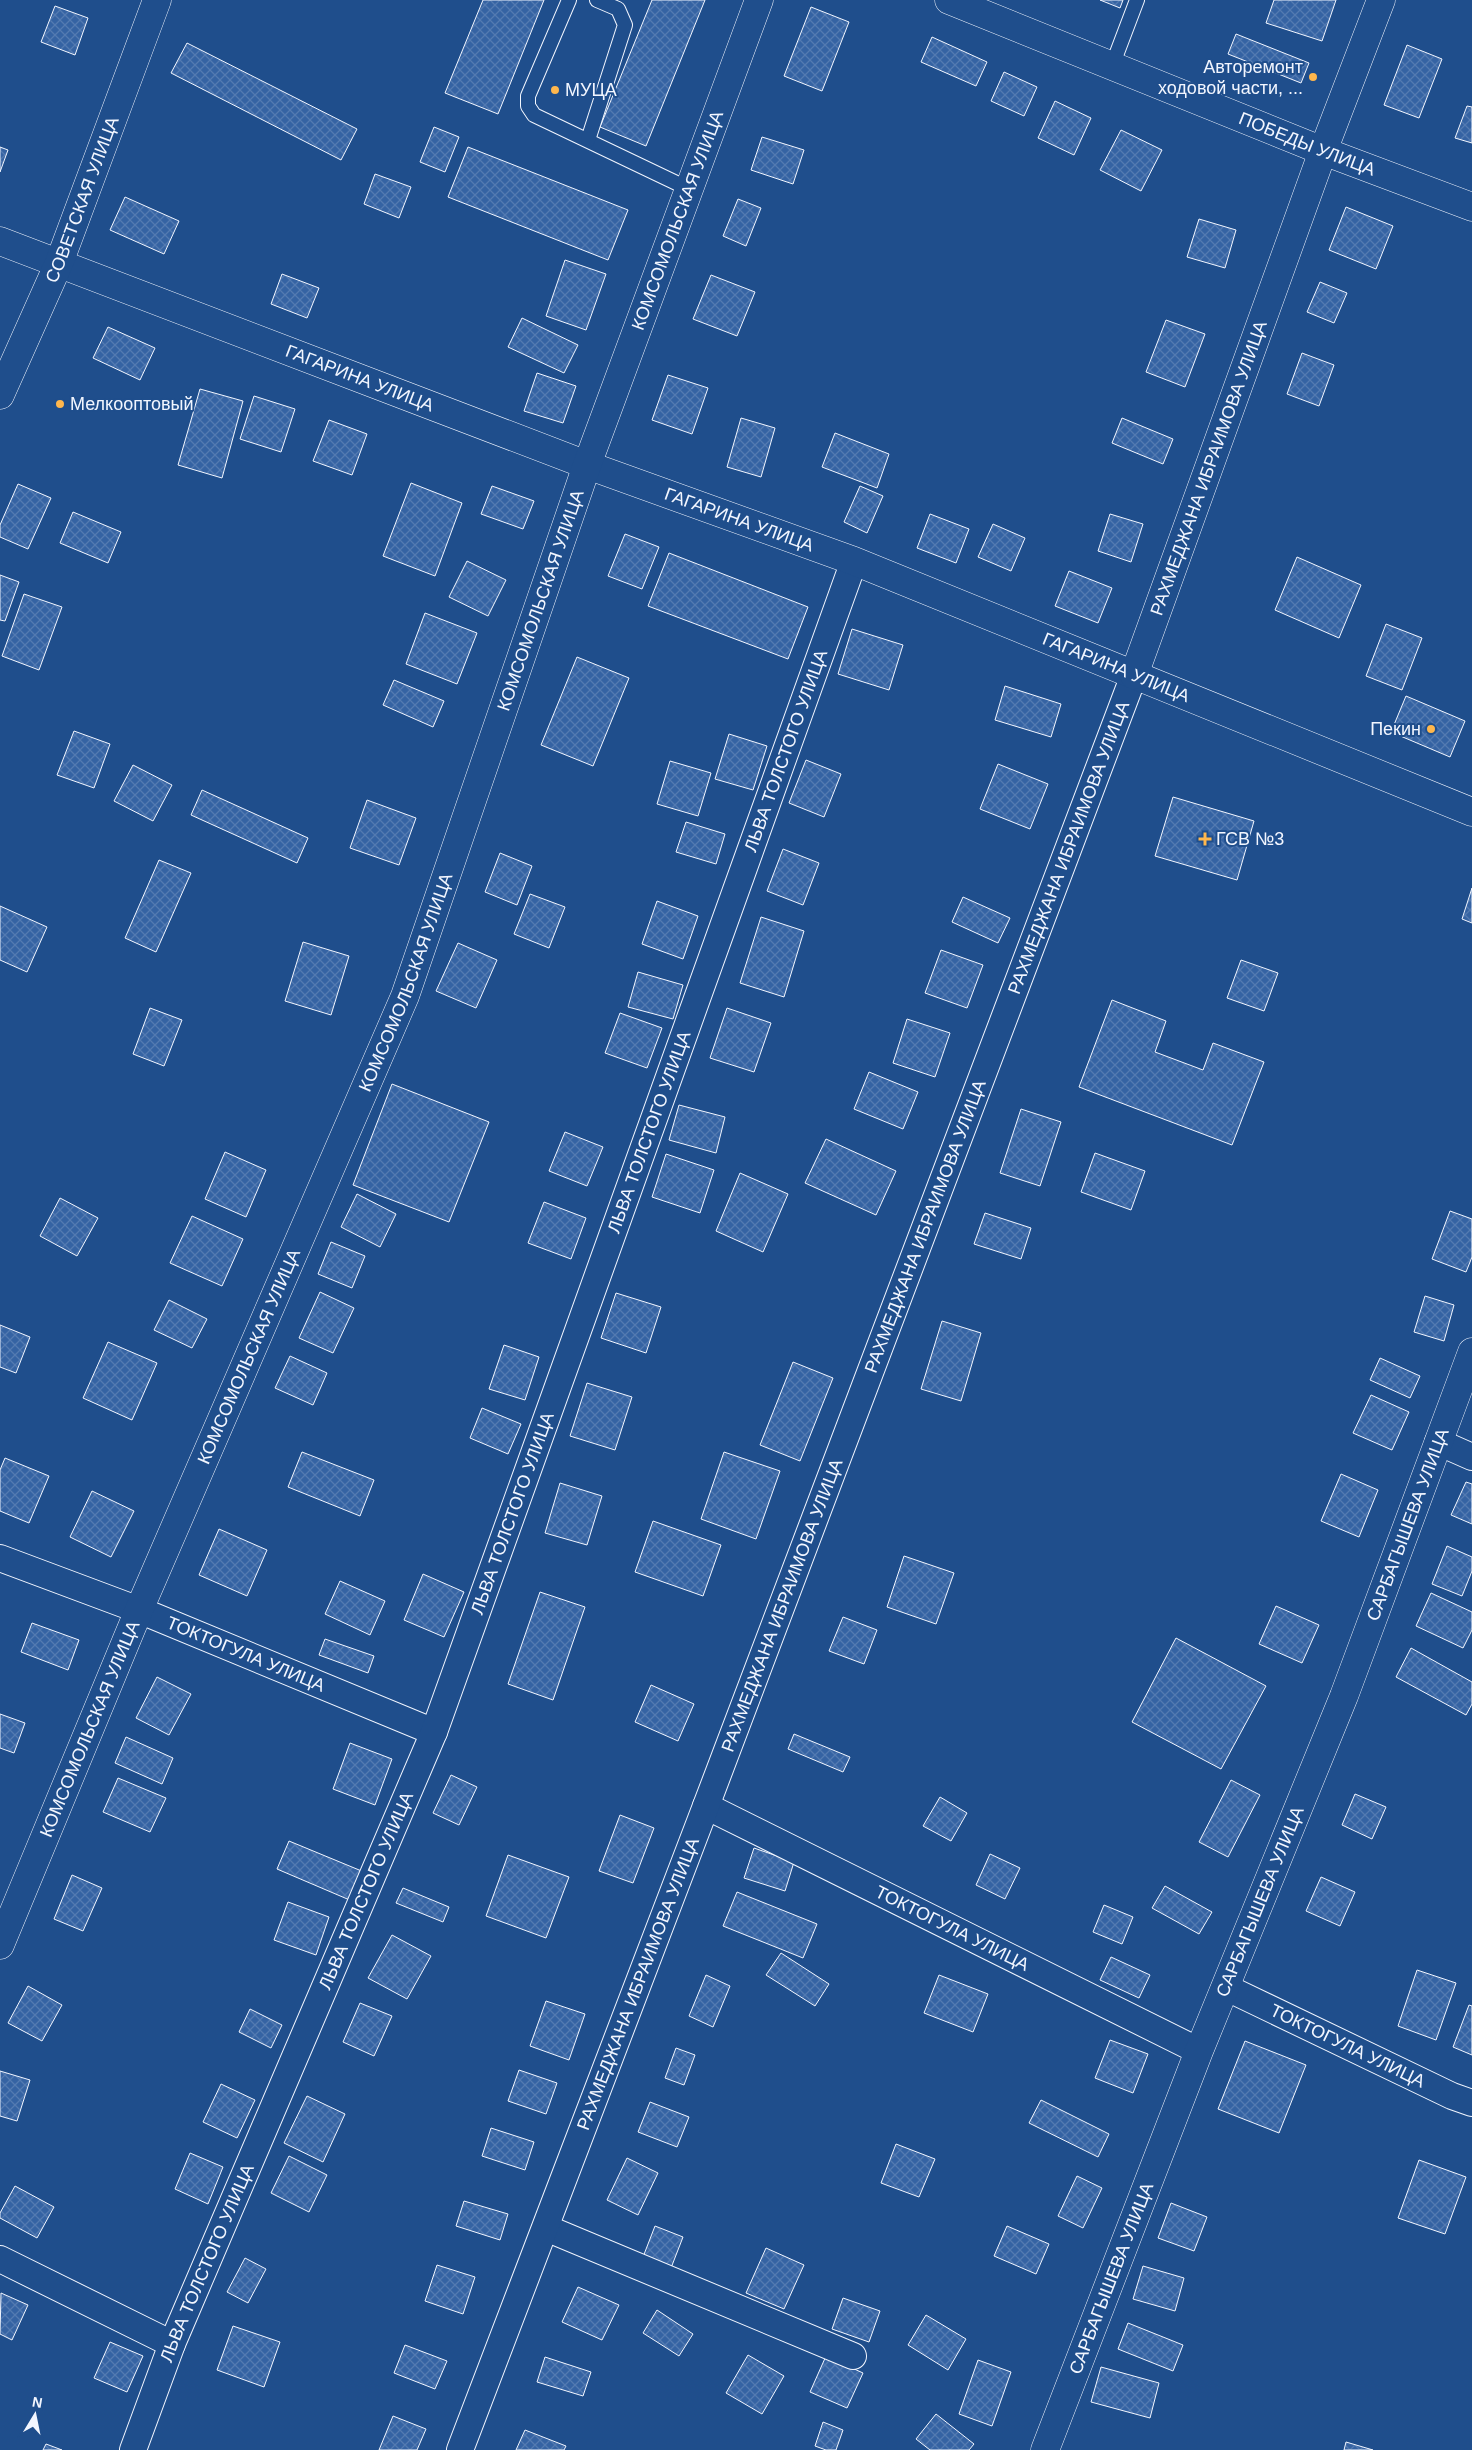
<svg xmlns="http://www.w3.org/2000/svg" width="1472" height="2450" font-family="Arial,sans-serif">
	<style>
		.building { fill: url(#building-cross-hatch); stroke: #f2f6ff }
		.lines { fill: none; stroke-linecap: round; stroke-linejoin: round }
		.lane-casing { stroke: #f2f6ff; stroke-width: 16 }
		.street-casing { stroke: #f2f6ff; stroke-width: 28 }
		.secondary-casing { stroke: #f2f6ff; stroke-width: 29 }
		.lane { stroke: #1f4e8c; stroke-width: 14 }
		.street { stroke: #1f4e8c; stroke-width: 26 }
		.secondary { stroke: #1f4e8c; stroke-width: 28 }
		.poi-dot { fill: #ffb74d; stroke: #1f4e8c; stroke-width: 2 }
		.labels { text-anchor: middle; stroke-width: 4; stroke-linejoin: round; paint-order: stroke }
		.poi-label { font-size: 18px; fill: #f2f6ff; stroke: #1f4e8c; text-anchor: start }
		.street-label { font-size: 18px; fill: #f2f6ff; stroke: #1f4e8c }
	</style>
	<defs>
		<pattern id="building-cross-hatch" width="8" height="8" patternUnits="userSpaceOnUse" patternTransform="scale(1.25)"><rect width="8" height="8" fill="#3563a3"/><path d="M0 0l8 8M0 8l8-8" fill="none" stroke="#537ab1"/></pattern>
	</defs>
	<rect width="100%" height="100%" fill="#1f4e8c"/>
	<!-- building -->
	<g class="building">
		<path d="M483,0H544L498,114L445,93Z"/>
		<path d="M652,0H705L646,146L600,127Z"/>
		<path d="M1100,0H1123L1120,8Z"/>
		<path d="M1274,0H1336L1322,41L1266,23Z"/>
		<path d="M55,6L88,18L75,55L41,42Z"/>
		<path d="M811,7L849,22L822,91L784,76Z"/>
		<path d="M1236,34L1309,63L1301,83L1228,54Z"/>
		<path d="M932,37L987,62L976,86L921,62Z"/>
		<path d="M187,43L357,129L341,160L171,73Z"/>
		<path d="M1407,45L1442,59L1419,118L1384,105Z"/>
		<path d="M1004,72L1037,87L1024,116L991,101Z"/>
		<path d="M1055,101L1091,118L1074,155L1038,138Z"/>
		<path d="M1467,106L1472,107V143L1455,138Z"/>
		<path d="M434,127L459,137L445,172L420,162Z"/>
		<path d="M1121,130L1162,150L1141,191L1100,170Z"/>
		<path d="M762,137L804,150L793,184L751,170Z"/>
		<path d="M0,147L8,150L0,172Z"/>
		<path d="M468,147L628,210L608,260L448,197Z"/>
		<path d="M375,174L411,187L399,218L364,204Z"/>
		<path d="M125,197L179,221L164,254L110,230Z"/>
		<path d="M738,199L761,208L746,246L723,236Z"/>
		<path d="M1346,207L1393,226L1376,269L1329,250Z"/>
		<path d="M1199,219L1236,230L1225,268L1187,257Z"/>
		<path d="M565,260L606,274L586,330L546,316Z"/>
		<path d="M282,274L319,288L307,318L271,304Z"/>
		<path d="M711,275L755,292L737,336L693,319Z"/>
		<path d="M1320,282L1347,293L1334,323L1307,312Z"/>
		<path d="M522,318L578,345L564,373L508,347Z"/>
		<path d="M1166,320L1205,334L1185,387L1146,372Z"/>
		<path d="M108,327L155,348L140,380L93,358Z"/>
		<path d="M1302,353L1334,365L1319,406L1287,394Z"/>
		<path d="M537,373L576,386L563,423L524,411Z"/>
		<path d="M668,375L708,388L692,434L652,420Z"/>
		<path d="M200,389L243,401L222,478L178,465Z"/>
		<path d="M254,396L295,409L281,452L240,439Z"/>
		<path d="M741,418L775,428L761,477L727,467Z"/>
		<path d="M1122,418L1173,439L1163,464L1112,443Z"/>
		<path d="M329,420L367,434L352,475L313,461Z"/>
		<path d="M835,433L889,454L877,488L822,467Z"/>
		<path d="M411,483L462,503L435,576L383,556Z"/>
		<path d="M18,484L51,498L28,549L0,537V525Z"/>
		<path d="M492,486L534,501L523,529L481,514Z"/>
		<path d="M860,486L883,496L867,533L844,522Z"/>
		<path d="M73,512L121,532L108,563L60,543Z"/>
		<path d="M930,514L969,529L956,563L917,548Z"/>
		<path d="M1110,514L1143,524L1131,562L1098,551Z"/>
		<path d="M993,524L1025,538L1011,571L978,557Z"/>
		<path d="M625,534L659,547L642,589L608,576Z"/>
		<path d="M669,553L808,607L788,659L648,606Z"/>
		<path d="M1297,557L1361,585L1339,638L1275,610Z"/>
		<path d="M467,561L506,580L488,616L449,597Z"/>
		<path d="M1069,571L1112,588L1098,623L1055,606Z"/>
		<path d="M0,575L19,582L5,621L0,620Z"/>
		<path d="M24,594L62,607L39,670L2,656Z"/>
		<path d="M425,613L477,633L457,684L406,664Z"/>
		<path d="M1386,624L1422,638L1402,690L1366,676Z"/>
		<path d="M852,629L903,645L889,690L838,674Z"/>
		<path d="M577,657L629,678L593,766L541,745Z"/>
		<path d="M394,680L444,701L433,727L383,705Z"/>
		<path d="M1005,686L1061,704L1051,737L995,720Z"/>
		<path d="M1406,696L1465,721L1450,757L1391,732Z"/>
		<path d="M74,731L110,744L94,788L57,775Z"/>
		<path d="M729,734L767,746L753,790L715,779Z"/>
		<path d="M806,760L841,774L824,817L789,803Z"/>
		<path d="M670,761L711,773L698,816L657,804Z"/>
		<path d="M998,764L1048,784L1030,829L980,809Z"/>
		<path d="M133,765L172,785L153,821L114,801Z"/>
		<path d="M202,790L308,838L297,863L191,815Z"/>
		<path d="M1173,797L1254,821L1237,880L1155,856Z"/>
		<path d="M367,800L416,818L399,865L350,848Z"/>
		<path d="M686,822L725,834L716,864L676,852Z"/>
		<path d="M783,849L819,863L803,905L767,891Z"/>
		<path d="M500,853L532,866L517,905L485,892Z"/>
		<path d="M159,860L191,873L156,952L125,938Z"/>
		<path d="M1472,888V923L1462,919Z"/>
		<path d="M530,894L565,907L549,948L514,934Z"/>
		<path d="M963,897L1010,918L998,943L952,922Z"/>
		<path d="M657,901L698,916L683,959L642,944Z"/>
		<path d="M0,906L47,927L27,972L0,960Z"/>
		<path d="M761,917L804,931L784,997L740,983Z"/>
		<path d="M303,942L349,956L331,1015L285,1001Z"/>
		<path d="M458,943L497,960L476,1008L436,991Z"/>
		<path d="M941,950L983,965L967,1008L925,993Z"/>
		<path d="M1241,960L1278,973L1264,1011L1227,998Z"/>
		<path d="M638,972L683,985L673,1019L628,1007Z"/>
		<path d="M1112,1000L1166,1021L1155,1052L1203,1070L1213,1043L1264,1062L1232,1145L1079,1087Z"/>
		<path d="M150,1008L182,1020L164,1066L133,1054Z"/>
		<path d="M727,1008L771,1023L754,1072L710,1058Z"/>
		<path d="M620,1013L662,1028L647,1068L605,1053Z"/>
		<path d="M907,1019L950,1033L935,1077L893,1063Z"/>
		<path d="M869,1072L918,1092L903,1129L854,1109Z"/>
		<path d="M392,1084L489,1122L449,1222L353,1185Z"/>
		<path d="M679,1105L725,1117L716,1153L669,1140Z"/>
		<path d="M1021,1109L1061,1122L1040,1186L1000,1173Z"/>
		<path d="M565,1132L603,1147L587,1186L549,1171Z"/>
		<path d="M826,1139L896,1171L876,1215L805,1183Z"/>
		<path d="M225,1152L266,1170L246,1217L205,1199Z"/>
		<path d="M1095,1153L1145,1171L1131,1210L1081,1192Z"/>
		<path d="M666,1154L714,1170L700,1213L652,1197Z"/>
		<path d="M740,1173L788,1194L763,1252L716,1231Z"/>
		<path d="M357,1194L396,1214L380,1247L341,1227Z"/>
		<path d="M60,1198L98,1218L77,1256L40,1236Z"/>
		<path d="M544,1202L586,1218L571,1259L528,1243Z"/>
		<path d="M1450,1211L1472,1219V1257L1466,1272L1432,1259Z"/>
		<path d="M985,1213L1031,1228L1021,1259L974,1244Z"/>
		<path d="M192,1216L243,1239L222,1286L170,1263Z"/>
		<path d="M331,1242L365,1256L352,1288L318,1274Z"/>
		<path d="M320,1292L354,1308L333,1353L299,1338Z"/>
		<path d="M616,1293L661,1307L646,1353L601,1338Z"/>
		<path d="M1425,1296L1454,1305L1444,1341L1414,1332Z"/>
		<path d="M169,1300L207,1319L192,1348L154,1330Z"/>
		<path d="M942,1321L981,1333L961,1401L921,1389Z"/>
		<path d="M0,1325L30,1337L16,1373L0,1367Z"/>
		<path d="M108,1342L157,1363L132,1420L83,1398Z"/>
		<path d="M504,1345L539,1357L525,1400L489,1389Z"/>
		<path d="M290,1356L327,1373L313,1405L275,1388Z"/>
		<path d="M1380,1358L1420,1376L1410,1398L1370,1380Z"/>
		<path d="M793,1362L833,1378L800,1461L760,1445Z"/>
		<path d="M587,1383L632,1397L615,1450L570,1436Z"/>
		<path d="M1371,1395L1409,1412L1392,1450L1353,1433Z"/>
		<path d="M482,1408L521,1424L508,1454L470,1438Z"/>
		<path d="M302,1452L374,1480L360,1516L288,1487Z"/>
		<path d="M724,1452L780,1471L756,1539L701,1519Z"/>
		<path d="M5,1458L49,1476L29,1523L0,1511V1470Z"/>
		<path d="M1341,1474L1378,1490L1359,1537L1321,1521Z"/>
		<path d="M1466,1482L1472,1484V1524L1451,1515Z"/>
		<path d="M560,1483L602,1496L587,1545L545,1533Z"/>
		<path d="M92,1491L134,1511L111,1557L70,1537Z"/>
		<path d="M653,1521L721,1545L703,1596L635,1572Z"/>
		<path d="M219,1529L267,1550L247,1596L199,1575Z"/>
		<path d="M1447,1546L1472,1557V1571L1462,1596L1432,1584Z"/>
		<path d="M904,1556L954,1573L936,1624L887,1607Z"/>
		<path d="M423,1574L464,1592L444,1637L404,1620Z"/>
		<path d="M340,1581L385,1601L370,1635L325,1614Z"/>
		<path d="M540,1592L585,1607L553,1700L508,1684Z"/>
		<path d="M1431,1593L1472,1612V1630L1463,1648L1416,1626Z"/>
		<path d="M1276,1606L1319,1625L1302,1663L1259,1644Z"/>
		<path d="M843,1617L877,1630L864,1664L829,1651Z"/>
		<path d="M32,1623L79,1640L68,1670L21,1652Z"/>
		<path d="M1176,1638L1266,1686L1221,1769L1132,1722Z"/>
		<path d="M325,1639L374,1656L368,1673L319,1655Z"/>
		<path d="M1411,1648L1472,1682V1704L1466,1715L1396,1677Z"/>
		<path d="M157,1677L191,1694L169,1735L136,1718Z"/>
		<path d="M651,1685L694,1704L678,1741L635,1722Z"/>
		<path d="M0,1714L25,1723L14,1753L0,1748Z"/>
		<path d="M794,1734L850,1757L843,1772L788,1749Z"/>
		<path d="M126,1737L173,1758L162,1784L115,1763Z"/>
		<path d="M350,1743L392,1759L375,1805L333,1789Z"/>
		<path d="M451,1775L477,1787L459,1825L433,1813Z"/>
		<path d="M118,1778L166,1798L150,1832L103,1812Z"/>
		<path d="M1231,1780L1260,1795L1228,1857L1199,1842Z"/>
		<path d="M1355,1794L1386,1807L1372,1839L1342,1825Z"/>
		<path d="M940,1797L967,1813L951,1841L923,1826Z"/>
		<path d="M620,1815L654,1828L633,1883L599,1871Z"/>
		<path d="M289,1841L364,1872L352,1901L277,1869Z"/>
		<path d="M754,1848L794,1862L785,1891L744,1878Z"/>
		<path d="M990,1854L1020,1868L1005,1899L976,1885Z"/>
		<path d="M508,1855L569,1877L546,1938L486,1916Z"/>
		<path d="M72,1875L102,1888L83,1931L54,1919Z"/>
		<path d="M1321,1877L1355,1892L1340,1926L1306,1911Z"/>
		<path d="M1165,1886L1212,1912L1199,1934L1152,1908Z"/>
		<path d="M403,1888L449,1907L443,1922L396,1903Z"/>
		<path d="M737,1892L817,1924L803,1958L723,1926Z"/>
		<path d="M288,1902L329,1917L316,1955L274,1940Z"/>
		<path d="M1104,1905L1133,1917L1122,1944L1093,1932Z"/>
		<path d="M392,1935L431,1956L407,1999L368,1978Z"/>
		<path d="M781,1953L829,1984L815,2006L766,1975Z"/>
		<path d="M1111,1957L1150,1975L1139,1998L1100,1980Z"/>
		<path d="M1417,1970L1456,1983L1436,2040L1398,2026Z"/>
		<path d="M706,1975L730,1986L713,2027L689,2016Z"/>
		<path d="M939,1975L988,1994L973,2032L924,2013Z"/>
		<path d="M28,1986L62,2005L42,2041L8,2023Z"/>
		<path d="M546,2001L585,2014L569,2060L530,2046Z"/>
		<path d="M360,2003L392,2016L374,2056L343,2042Z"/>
		<path d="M1469,2005L1472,2006V2055L1453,2047Z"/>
		<path d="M250,2009L282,2025L271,2048L239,2032Z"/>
		<path d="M1110,2040L1148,2054L1133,2093L1095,2078Z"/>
		<path d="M1245,2041L1306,2065L1279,2133L1218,2109Z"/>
		<path d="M676,2048L695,2055L684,2085L665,2078Z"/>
		<path d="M519,2070L557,2083L546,2114L508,2101Z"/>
		<path d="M0,2071L30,2080L17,2121L0,2116Z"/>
		<path d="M221,2084L255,2100L237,2138L203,2122Z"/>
		<path d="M307,2096L345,2114L323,2162L284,2143Z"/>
		<path d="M1041,2100L1109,2134L1098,2157L1029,2123Z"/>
		<path d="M650,2102L689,2117L677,2147L638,2132Z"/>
		<path d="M491,2128L534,2142L525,2170L482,2156Z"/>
		<path d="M896,2144L935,2159L919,2197L881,2183Z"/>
		<path d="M190,2153L223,2167L208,2204L175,2189Z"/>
		<path d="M289,2156L327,2175L309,2212L271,2193Z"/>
		<path d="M627,2158L658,2173L638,2215L607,2200Z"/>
		<path d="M1419,2160L1466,2177L1445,2234L1398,2218Z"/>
		<path d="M1077,2176L1102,2188L1083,2228L1058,2216Z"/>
		<path d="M15,2186L54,2207L37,2238L0,2218V2213Z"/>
		<path d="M464,2201L508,2214L500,2240L456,2226Z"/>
		<path d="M1171,2203L1207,2217L1194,2251L1158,2238Z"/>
		<path d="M655,2226L683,2237L671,2268L643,2257Z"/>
		<path d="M1007,2226L1049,2244L1036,2274L994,2256Z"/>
		<path d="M766,2248L804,2265L784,2309L746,2293Z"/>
		<path d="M245,2258L266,2269L248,2303L227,2292Z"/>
		<path d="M437,2265L475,2277L463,2314L425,2301Z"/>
		<path d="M1143,2266L1184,2278L1175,2311L1133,2299Z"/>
		<path d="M578,2287L619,2305L602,2340L562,2322Z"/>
		<path d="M1,2293L28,2305L12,2340L0,2334Z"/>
		<path d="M843,2298L880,2311L869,2342L832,2329Z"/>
		<path d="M657,2310L693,2334L679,2356L643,2333Z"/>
		<path d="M926,2315L966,2339L948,2370L908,2345Z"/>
		<path d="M1128,2323L1183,2345L1173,2371L1118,2349Z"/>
		<path d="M233,2326L280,2342L264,2387L217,2370Z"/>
		<path d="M110,2342L143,2356L127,2392L94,2378Z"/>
		<path d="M405,2345L447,2361L435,2389L394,2373Z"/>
		<path d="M748,2355L784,2376L762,2414L726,2393Z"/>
		<path d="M826,2356L863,2373L847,2408L810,2392Z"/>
		<path d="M545,2357L591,2372L583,2396L537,2382Z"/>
		<path d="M978,2360L1011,2372L992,2426L959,2414Z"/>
		<path d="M1101,2367L1159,2383L1150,2418L1091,2402Z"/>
		<path d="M936,2414L974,2444L969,2450H930L916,2439Z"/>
		<path d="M393,2416L426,2429L417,2450H379Z"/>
		<path d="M823,2422L843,2430L836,2450H826L815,2446Z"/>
		<path d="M525,2430L566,2446L564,2450H516Z"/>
		<path d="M1346,2442L1373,2450H1344Z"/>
		<path d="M46,2444L62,2450H43Z"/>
	</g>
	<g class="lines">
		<!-- lane casing -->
		<g class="lane-casing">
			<g id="lane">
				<path d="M569,0L528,96V106L534,115L689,189"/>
				<path d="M1112,66L1137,0"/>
				<path d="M588,140L625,25L618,9L597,0"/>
			</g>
		</g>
		<!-- street casing -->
		<g class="street-casing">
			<g id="street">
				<path d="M1438,1442L1472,1457"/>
				<path id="s1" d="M0,1558L139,1610L434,1732"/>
				<path id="s2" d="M706,1806L1199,2051"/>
				<path id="s3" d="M1225,1987L1452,2096L1472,2103"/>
				<path d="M546,2228L853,2356"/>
				<path d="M0,2259L172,2344"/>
				<path id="s4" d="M133,2450L172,2344L434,1732L854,561"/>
				<path id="s5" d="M460,2450L706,1806L1134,675"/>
			</g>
		</g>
		<!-- secondary casing -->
		<g class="secondary-casing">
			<g id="secondary">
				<path id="s6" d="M949,0L1323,151L1472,207"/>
				<path id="s7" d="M0,241L587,465L854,561L1472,812"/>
				<path id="s8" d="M0,395L59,263L157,0"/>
				<path id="s9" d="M1134,675L1323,151L1381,0"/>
				<path id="s10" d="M0,1945L139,1610L405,996L587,465L759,0"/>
				<path id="s11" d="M1045,2450L1199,2051L1344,1696L1472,1352"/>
			</g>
		</g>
		<!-- lane -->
		<use href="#lane" class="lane"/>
		<!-- street -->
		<use href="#street" class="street"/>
		<!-- secondary -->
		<use href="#secondary" class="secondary"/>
	</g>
	<!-- markers -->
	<g class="poi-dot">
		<circle cx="1313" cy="77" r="5"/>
		<circle cx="555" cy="90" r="5"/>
		<circle cx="60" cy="404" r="5"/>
		<circle cx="1431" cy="729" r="5"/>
		<path d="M1202.5 831.5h5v5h5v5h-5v5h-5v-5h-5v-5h5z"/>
	</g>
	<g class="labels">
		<!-- poi labels -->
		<g class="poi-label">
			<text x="1303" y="73" text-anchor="end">Авторемонт<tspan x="1303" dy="21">ходовой части, ...</tspan></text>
			<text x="565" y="96">МУЦА</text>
			<text x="70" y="410">Мелкооптовый</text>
			<text x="1421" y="735" text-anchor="end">Пекин</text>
			<text x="1216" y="845">ГСВ №3</text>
		</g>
		<!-- street labels -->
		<g class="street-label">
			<text dy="6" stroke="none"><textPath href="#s6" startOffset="386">ПОБЕДЫ УЛИЦА</textPath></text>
			<text dy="6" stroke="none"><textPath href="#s8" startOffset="212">СОВЕТСКАЯ УЛИЦА</textPath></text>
			<text dy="6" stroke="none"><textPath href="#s10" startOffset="1854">КОМСОМОЛЬСКАЯ УЛИЦА</textPath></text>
			<text dy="6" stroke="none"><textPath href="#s7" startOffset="385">ГАГАРИНА УЛИЦА</textPath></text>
			<text dy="6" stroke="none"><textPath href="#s9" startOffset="220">РАХМЕДЖАНА ИБРАИМОВА УЛИЦА</textPath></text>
			<text dy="6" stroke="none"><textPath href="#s7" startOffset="790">ГАГАРИНА УЛИЦА</textPath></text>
			<text dy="6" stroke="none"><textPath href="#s10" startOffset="1450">КОМСОМОЛЬСКАЯ УЛИЦА</textPath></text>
			<text dy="6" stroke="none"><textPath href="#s7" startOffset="1195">ГАГАРИНА УЛИЦА</textPath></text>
			<text dy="6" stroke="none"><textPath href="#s4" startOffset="1821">ЛЬВА ТОЛСТОГО УЛИЦА</textPath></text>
			<text dy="6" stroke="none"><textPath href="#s5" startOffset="1714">РАХМЕДЖАНА ИБРАИМОВА УЛИЦА</textPath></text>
			<text dy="6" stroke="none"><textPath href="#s10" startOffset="1045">КОМСОМОЛЬСКАЯ УЛИЦА</textPath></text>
			<text dy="6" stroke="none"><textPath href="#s4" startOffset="1416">ЛЬВА ТОЛСТОГО УЛИЦА</textPath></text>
			<text dy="6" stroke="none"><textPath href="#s5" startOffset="1309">РАХМЕДЖАНА ИБРАИМОВА УЛИЦА</textPath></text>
			<text dy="6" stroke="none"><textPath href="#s10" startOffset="639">КОМСОМОЛЬСКАЯ УЛИЦА</textPath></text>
			<text dy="6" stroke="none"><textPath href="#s4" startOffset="1011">ЛЬВА ТОЛСТОГО УЛИЦА</textPath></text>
			<text dy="6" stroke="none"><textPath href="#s11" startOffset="994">САРБАГЫШЕВА УЛИЦА</textPath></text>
			<text dy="6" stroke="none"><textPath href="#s5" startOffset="904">РАХМЕДЖАНА ИБРАИМОВА УЛИЦА</textPath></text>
			<text dy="6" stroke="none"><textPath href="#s1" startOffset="264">ТОКТОГУЛА УЛИЦА</textPath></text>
			<text dy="6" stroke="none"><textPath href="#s10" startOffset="234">КОМСОМОЛЬСКАЯ УЛИЦА</textPath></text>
			<text dy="6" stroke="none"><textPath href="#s4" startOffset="606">ЛЬВА ТОЛСТОГО УЛИЦА</textPath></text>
			<text dy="6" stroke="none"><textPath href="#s11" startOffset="589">САРБАГЫШЕВА УЛИЦА</textPath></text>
			<text dy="6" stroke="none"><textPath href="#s2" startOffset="275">ТОКТОГУЛА УЛИЦА</textPath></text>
			<text dy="6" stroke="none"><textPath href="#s5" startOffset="499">РАХМЕДЖАНА ИБРАИМОВА УЛИЦА</textPath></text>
			<text dy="6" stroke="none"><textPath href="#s3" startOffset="136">ТОКТОГУЛА УЛИЦА</textPath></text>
			<text dy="6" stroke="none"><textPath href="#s4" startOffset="201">ЛЬВА ТОЛСТОГО УЛИЦА</textPath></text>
			<text dy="6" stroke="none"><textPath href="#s11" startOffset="184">САРБАГЫШЕВА УЛИЦА</textPath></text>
		</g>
	</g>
	<!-- north arrow -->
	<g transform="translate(35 2415) rotate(10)" stroke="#1f4e8c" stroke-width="4" paint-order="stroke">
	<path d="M0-4L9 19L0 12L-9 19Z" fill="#f2f6ff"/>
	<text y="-8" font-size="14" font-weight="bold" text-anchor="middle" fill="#f2f6ff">N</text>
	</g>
</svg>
